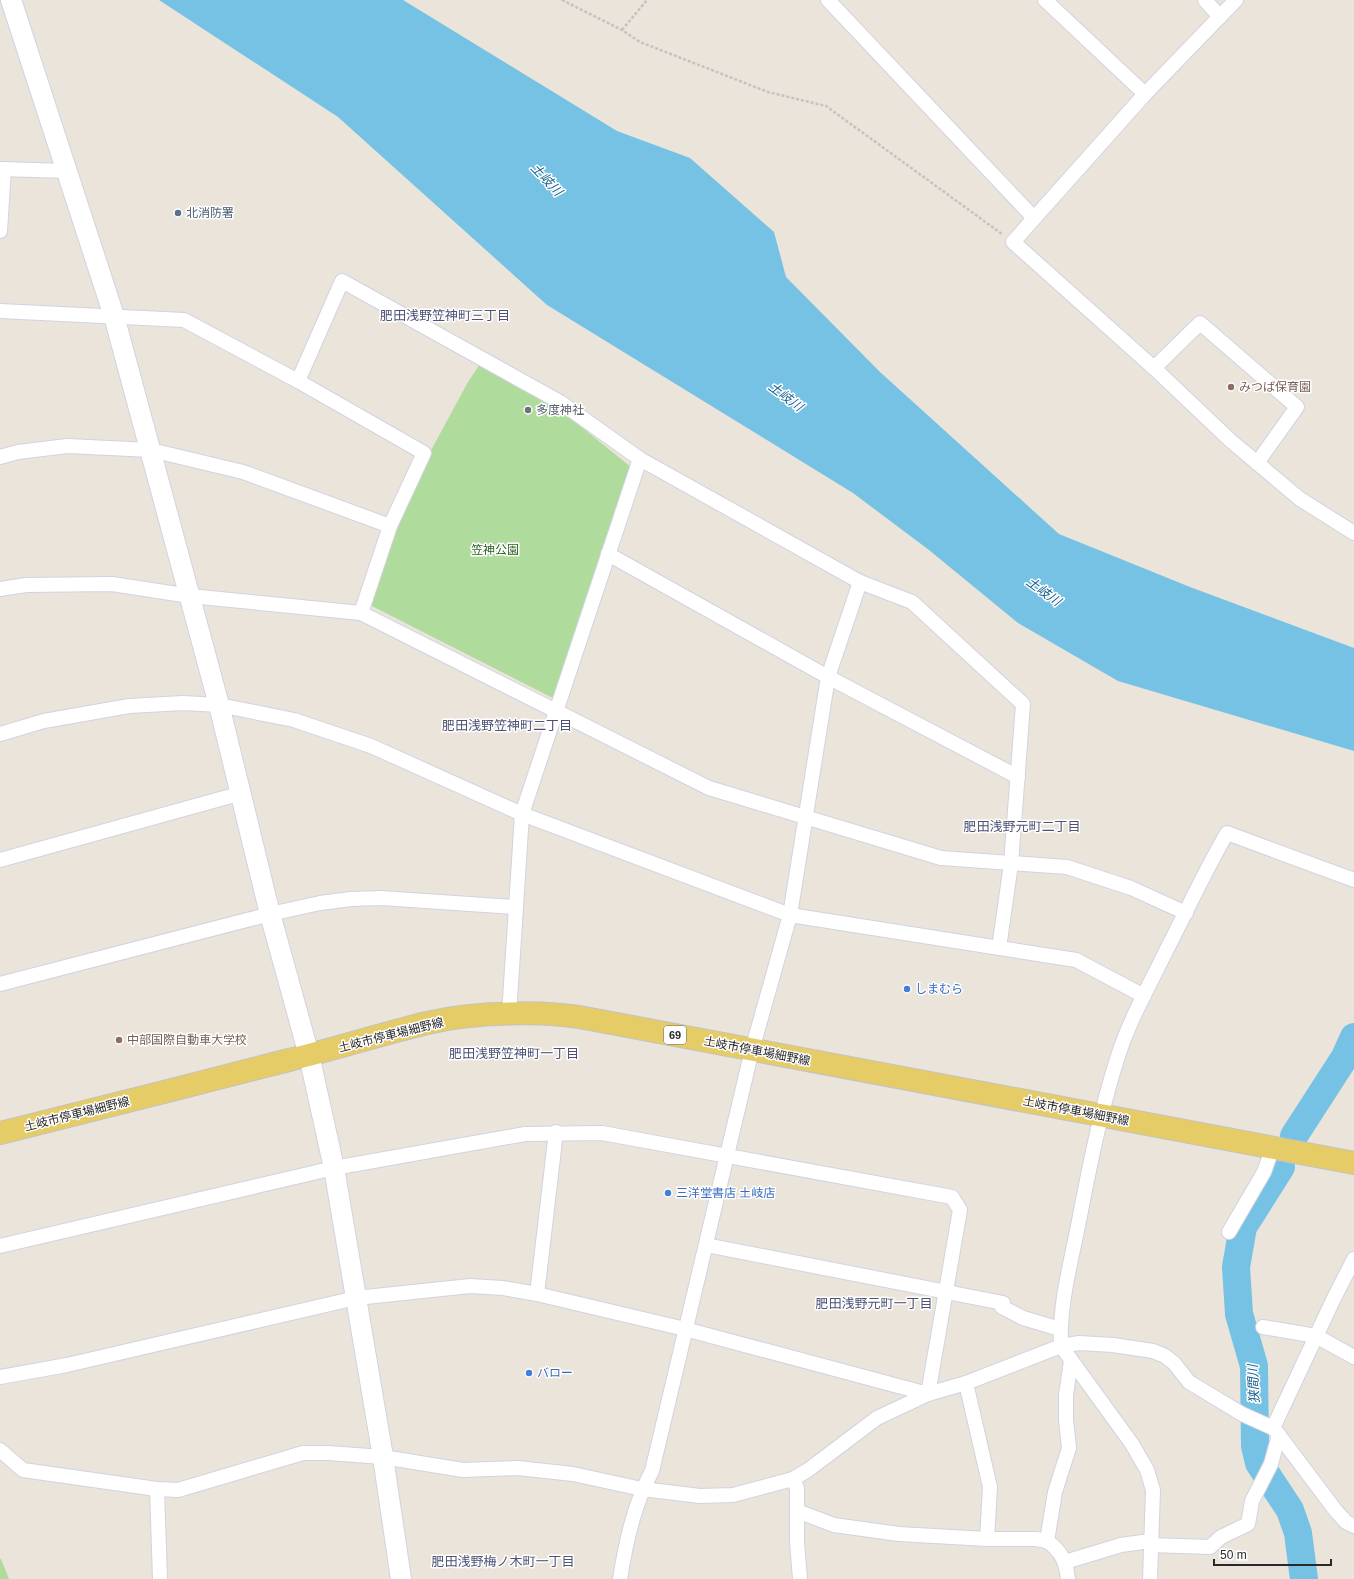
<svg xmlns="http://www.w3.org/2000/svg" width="1354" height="1579" font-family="Helvetica,'Noto Sans JP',sans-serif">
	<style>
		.green { fill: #afdc9c }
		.water { fill: #76c2e4 }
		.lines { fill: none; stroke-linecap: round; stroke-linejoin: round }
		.river { stroke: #76c2e4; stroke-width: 28 }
		.street-casing { stroke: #d1d3e0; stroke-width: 16 }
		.secondary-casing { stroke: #d1d3e0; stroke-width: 22 }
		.primary-casing { stroke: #c3c3c3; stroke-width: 24 }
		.path { stroke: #c3c3c3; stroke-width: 2.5; stroke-dasharray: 3 2; stroke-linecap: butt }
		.street { stroke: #fff; stroke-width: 14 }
		.secondary { stroke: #fff; stroke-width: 20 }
		.primary { stroke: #e5cc66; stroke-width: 22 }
		.service-dot { fill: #5c6f8a; stroke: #fff; stroke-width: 1.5 }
		.education-dot { fill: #8d6e63; stroke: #fff; stroke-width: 1.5 }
		.worship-dot { fill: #6b7280; stroke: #fff; stroke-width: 1.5 }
		.shop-dot { fill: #3f7fe0; stroke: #fff; stroke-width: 1.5 }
		.labels { text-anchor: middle; stroke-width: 3; stroke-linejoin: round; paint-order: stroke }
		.shield { fill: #fff; stroke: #696969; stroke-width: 1 }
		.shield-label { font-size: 11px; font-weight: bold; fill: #292929 }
		.service-label { font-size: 12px; fill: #4e5e75; stroke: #fff; text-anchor: start }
		.education-label { font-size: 12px; fill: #785e54; stroke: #fff; text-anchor: start }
		.worship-label { font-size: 12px; fill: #5b616d; stroke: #fff; text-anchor: start }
		.park-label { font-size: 12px; fill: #2a5f1f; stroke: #fff }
		.shop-label { font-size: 12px; fill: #366cbe; stroke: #fff; text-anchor: start }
		.street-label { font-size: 12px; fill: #292929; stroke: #fff }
		.water-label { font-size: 13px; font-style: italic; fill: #18608d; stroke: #fff }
		.neighbourhood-label { font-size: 13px; fill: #4d5275; stroke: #fff }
	</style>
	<rect width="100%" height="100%" fill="#eae4db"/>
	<!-- green -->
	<g class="green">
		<path d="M480,364L559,409L631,467L553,698L364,602L403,502L468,382Z"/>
		<path d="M0,1559H1L9,1579H0Z"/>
	</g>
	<!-- water -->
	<path class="water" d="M159,0H403L617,131L690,158L774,232L786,277L880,372L1059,534L1190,587L1354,648V751L1118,681L1018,623L929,550L853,493L547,305L338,117Z"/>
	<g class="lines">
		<!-- river -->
		<g class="river">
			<path d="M1294,1136L1345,1057L1354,1037"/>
			<path d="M1281,1167L1243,1227L1236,1267L1239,1314L1254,1366L1255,1446L1259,1463L1290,1510L1298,1533L1304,1579"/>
		</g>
		<!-- street casing -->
		<g class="street-casing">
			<g id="street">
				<path d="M828,0L1034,218"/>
				<path d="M1045,0L1145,94"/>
				<path d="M1205,0L1220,17"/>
				<path d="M1236,0L1145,94L1013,242L1154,368L1231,441L1300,499L1354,533"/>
				<path d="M0,169L67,171"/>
				<path d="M0,231L4,169"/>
				<path d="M0,311L184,320L298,381L424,453L390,526L361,613"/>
				<path d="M1154,368L1200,323L1297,407L1257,463"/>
				<path d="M298,381L342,281L560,402L640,459L860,582L912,602L1023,704L1011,864L999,948"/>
				<path d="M0,457L18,452L67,446L151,450L243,472L390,526"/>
				<path d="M608,554L828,677L1018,777"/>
				<path d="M0,589L26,585L112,584L190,596L361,613L709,788L941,858L1067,867L1131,888L1186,913"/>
				<path d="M0,734L44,721L129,706L183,703L219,705L294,720L371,746L522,814L790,915L1076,960L1144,996"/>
				<path d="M0,860L242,793"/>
				<path d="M0,984L270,914L320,903L351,899L381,898L515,907"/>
				<path d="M509,1015L522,814L640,459"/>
				<path d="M1229,1232L1264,1172L1273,1147"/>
				<path d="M706,1245L1003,1303L1002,1307L1023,1318L1060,1329"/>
				<path d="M0,1246L334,1168L525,1134L602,1133L952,1197L960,1210L928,1394L685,1329L537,1294L503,1288L470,1286L356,1298L67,1365L0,1377"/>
				<path d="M537,1294L556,1132"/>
				<path d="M1263,1327L1316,1336L1354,1357"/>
				<path d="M966,1383L990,1487L987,1539"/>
				<path d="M1275,1430L1336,1511L1346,1522L1354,1526"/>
				<path d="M0,1450L23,1470L157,1489L178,1490L303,1453H328L383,1457L463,1470L518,1468L573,1474L642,1489L700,1496L733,1495L793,1479L808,1470L877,1418L928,1394L966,1383L1061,1346L1079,1343L1113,1345L1153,1351L1165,1356L1174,1363L1189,1382L1242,1414L1273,1428L1334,1298L1354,1259"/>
				<path d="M793,1479L797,1488V1542L800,1579"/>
				<path d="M157,1489L160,1579"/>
				<path d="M797,1511L834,1525L899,1534L987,1539H1036L1047,1541"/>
				<path d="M1150,1545L1210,1547L1221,1537L1248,1524L1252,1501L1271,1464L1279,1435"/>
				<path d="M1065,1562L1121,1545L1150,1541"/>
				<path d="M620,1579C626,1542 634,1504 652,1471L752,1050L790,915L828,677L860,582"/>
				<path d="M1068,1579C1066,1561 1061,1551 1047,1541L1055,1492L1069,1448L1066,1420V1395L1071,1361"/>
				<path d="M1150,1579L1153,1490L1147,1470L1132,1444L1061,1346C1059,1306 1070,1266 1078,1226C1089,1169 1100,1112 1118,1056C1129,1021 1150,984 1166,951C1186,912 1205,871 1227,833L1354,880"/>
			</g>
		</g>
		<!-- secondary casing -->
		<g class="secondary-casing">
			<path id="secondary" d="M11,0L114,316L219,705L270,914L309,1055L334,1168L383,1457L401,1579"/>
		</g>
		<!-- primary casing -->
		<g class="primary-casing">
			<path id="primary" d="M0,1133C96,1109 193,1085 289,1060C335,1049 381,1034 427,1023C474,1012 543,1010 590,1019L1354,1163"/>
		</g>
		<!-- path -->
		<g class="path">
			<path d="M562,0L622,30L640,42L768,92L826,106L1002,234"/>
			<path d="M622,30L647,0"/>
		</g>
		<!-- street -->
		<use href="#street" class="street"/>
		<!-- secondary -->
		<use href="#secondary" class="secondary"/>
		<!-- primary -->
		<use href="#primary" class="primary"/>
	</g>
	<!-- markers -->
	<circle class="service-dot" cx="178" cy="213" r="4"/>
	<g class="education-dot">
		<circle cx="1231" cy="387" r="4"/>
		<circle cx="119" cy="1040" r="4"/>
	</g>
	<circle class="worship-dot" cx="528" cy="410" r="4"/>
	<g class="shop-dot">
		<circle cx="907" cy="989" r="4"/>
		<circle cx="668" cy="1193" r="4"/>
		<circle cx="529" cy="1373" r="4"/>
	</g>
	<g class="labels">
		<!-- shield labels -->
		<rect class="shield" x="664" y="1026" width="22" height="18" rx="3"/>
		<g class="shield-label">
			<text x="675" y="1039">69</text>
		</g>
		<!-- service labels -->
		<g class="service-label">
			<text x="186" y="217">北消防署</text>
		</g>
		<!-- education labels -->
		<g class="education-label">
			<text x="1239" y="391">みつば保育園</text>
			<text x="127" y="1044">中部国際自動車大学校</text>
		</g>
		<!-- worship labels -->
		<g class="worship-label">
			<text x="536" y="414">多度神社</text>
		</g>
		<!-- park labels -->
		<g class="park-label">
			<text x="495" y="554">笠神公園</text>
		</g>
		<!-- shop labels -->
		<g class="shop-label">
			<text x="915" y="993">しまむら</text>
			<text x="676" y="1197">三洋堂書店 土岐店</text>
			<text x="537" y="1377">バロー</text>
		</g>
		<!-- street labels -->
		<g class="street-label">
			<text transform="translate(391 1035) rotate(-14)" y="4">土岐市停車場細野線</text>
			<text transform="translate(757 1051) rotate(11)" y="4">土岐市停車場細野線</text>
			<text transform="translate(1076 1111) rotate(11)" y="4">土岐市停車場細野線</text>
			<text transform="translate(77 1114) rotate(-14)" y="4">土岐市停車場細野線</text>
		</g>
		<!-- water labels -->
		<g class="water-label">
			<text transform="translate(547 179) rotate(47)" y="5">土岐川</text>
			<text transform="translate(786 396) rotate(37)" y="5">土岐川</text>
			<text transform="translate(1044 591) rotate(36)" y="5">土岐川</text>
			<text transform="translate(1253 1384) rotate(-93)" y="5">狭間川</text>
		</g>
		<!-- neighbourhood labels -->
		<g class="neighbourhood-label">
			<text x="445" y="320">肥田浅野笠神町三丁目</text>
			<text x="507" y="730">肥田浅野笠神町二丁目</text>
			<text x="1022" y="831">肥田浅野元町二丁目</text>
			<text x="514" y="1058">肥田浅野笠神町一丁目</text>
			<text x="874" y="1308">肥田浅野元町一丁目</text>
			<text x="503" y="1566">肥田浅野梅ノ木町一丁目</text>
		</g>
	</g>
	<!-- scale -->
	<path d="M1214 1559v6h117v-6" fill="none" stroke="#292929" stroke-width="2"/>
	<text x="1220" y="1559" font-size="12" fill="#292929" stroke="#ffffff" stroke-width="3" paint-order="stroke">50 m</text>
</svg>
